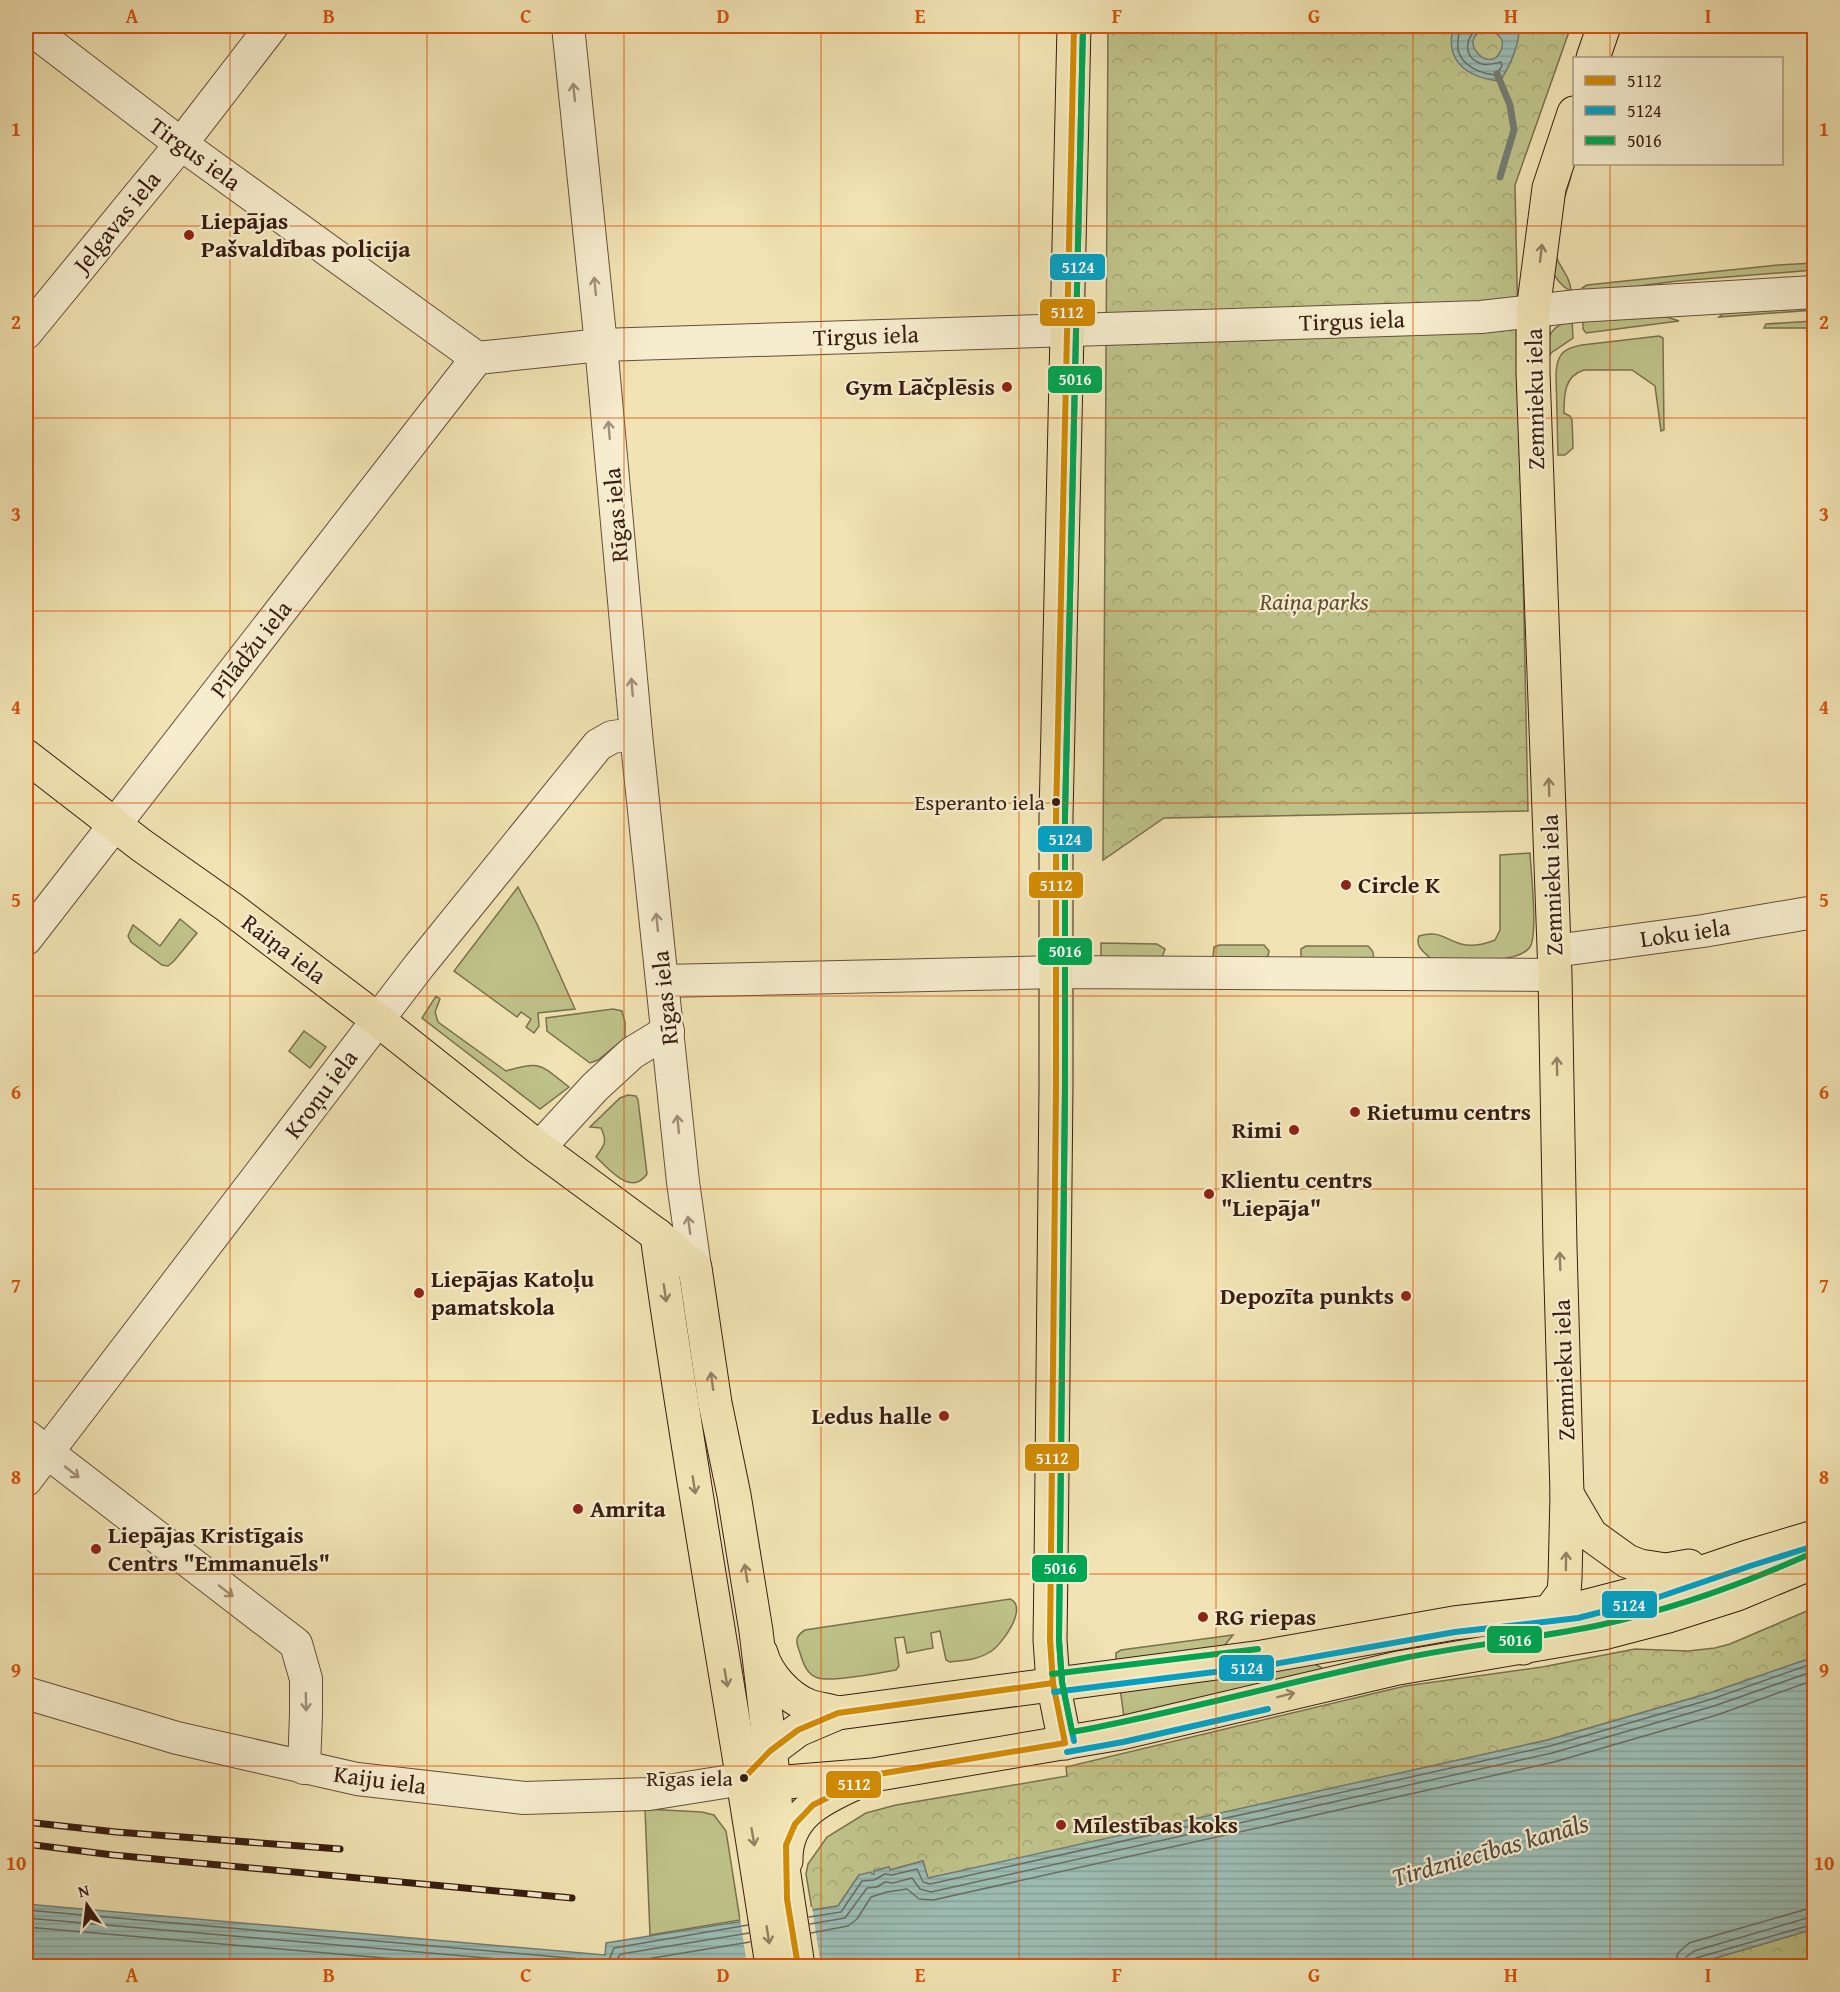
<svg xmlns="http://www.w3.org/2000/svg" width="1840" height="1992" font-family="'Gentium Book Plus',serif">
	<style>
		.grass { fill: #bec289; stroke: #7b704e; stroke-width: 1.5 }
		.forest { fill: url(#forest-crowns); stroke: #7b704e; stroke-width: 1.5 }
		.water { fill: url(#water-rules); stroke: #747d73; stroke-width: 1.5; fill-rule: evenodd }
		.pier { fill: #f1e3b3 }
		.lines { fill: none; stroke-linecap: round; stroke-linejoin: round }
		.shore { stroke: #6a6d63; stroke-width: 1.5 }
		.stream { stroke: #747d73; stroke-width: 7 }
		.minor-casing { stroke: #664e3a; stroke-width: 34 }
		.major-casing { stroke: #381d12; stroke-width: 35 }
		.minor { stroke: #f6edce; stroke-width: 32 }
		.major { stroke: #f1e3b3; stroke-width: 33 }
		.rail-casing { stroke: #381d12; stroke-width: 7 }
		.rail { stroke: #f6edce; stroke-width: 4.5; stroke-dasharray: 14; stroke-linecap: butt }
		.bus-1-casing { stroke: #f6edce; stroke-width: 10 }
		.bus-2-casing { stroke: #f6edce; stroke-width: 10 }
		.bus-3-casing { stroke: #f6edce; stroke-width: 10 }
		.bus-1 { stroke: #d18b04; stroke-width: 6 }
		.bus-2 { stroke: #03a2c5; stroke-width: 6 }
		.bus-3 { stroke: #00a651; stroke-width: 6 }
		.oneway { stroke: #a08f79 }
		.oneway2 { stroke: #948062 }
		.grid { fill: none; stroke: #d6530d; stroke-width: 1.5; stroke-opacity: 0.55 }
		.poi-dot { fill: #8f2418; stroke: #f6edce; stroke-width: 2 }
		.bus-dot { fill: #381d12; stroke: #f6edce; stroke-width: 2 }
		.labels { text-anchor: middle; stroke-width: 4.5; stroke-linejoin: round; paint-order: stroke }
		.bus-label { font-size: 22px; fill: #381d12; stroke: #f6edce; text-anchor: end }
		.street-label { font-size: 24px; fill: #381d12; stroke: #f6edce }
		.poi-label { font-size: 24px; font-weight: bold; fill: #381d12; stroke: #f6edce; text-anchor: start }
		.park-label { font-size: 24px; font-style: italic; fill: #604f36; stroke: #f6edce }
		.water-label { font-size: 26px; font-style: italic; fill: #564d43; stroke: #f6edce }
		.line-badge { stroke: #f6edce; stroke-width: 2 }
		.badge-label { font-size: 16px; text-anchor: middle; font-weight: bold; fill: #fff }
		.neatline { fill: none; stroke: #d6530d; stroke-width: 2 }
		.grid-label { font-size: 20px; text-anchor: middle; font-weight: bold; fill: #d6530d }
	</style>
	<defs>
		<pattern id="forest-crowns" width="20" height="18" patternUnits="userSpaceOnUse" patternTransform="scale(1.5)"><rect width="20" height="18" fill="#bec289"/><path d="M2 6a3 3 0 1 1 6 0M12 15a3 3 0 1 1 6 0" fill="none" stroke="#a4a675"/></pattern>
		<pattern id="water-rules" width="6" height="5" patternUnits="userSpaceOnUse" patternTransform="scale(1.5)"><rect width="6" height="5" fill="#9cbdb4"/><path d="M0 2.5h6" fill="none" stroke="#87a29a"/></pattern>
	</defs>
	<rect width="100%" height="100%" fill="#f1e3b3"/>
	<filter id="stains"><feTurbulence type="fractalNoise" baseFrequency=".00333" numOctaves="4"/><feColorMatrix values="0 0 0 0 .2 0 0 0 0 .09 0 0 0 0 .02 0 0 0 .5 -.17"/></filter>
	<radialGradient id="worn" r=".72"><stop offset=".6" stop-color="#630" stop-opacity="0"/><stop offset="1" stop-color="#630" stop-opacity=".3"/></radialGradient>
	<!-- grass -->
	<g class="grass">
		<path d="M1574,151C1575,174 1563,198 1557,222C1556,229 1553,237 1553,245C1555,265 1570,273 1571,291C1560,286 1552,274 1550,262C1545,238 1567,176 1574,151Z"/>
		<path d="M1814,263V270L1678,281L1646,285L1627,290L1582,292V288L1587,285L1778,265Z"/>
		<path d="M1814,303V310L1719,317L1725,312Z"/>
		<path d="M1667,317L1679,321L1586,333L1583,329V320Z"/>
		<path d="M1572,320L1573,338L1551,353L1549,357C1545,336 1551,326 1572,320Z"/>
		<path d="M1814,321V328H1764L1766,324Z"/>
		<path d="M1659,336L1663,338V341L1664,430L1661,431L1655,386L1632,370H1584C1564,376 1564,395 1564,413L1570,416L1572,420L1573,448L1565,455H1558L1556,373C1557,354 1564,348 1582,345Z"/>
		<path d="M1530,853C1531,871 1538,935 1530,947C1516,967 1453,958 1430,958C1423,951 1415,946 1419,936C1440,930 1444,939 1461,944C1472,947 1485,944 1495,940L1500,930V855Z"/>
		<path d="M518,887L537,924L575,1009L538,1013L539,1026L534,1033L526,1027L531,1019L521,1012L517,1017L454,971Z"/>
		<path d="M180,919L197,933L174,961L168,966L162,965L131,942L128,936L133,925L160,946Z"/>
		<path d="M1101,943L1157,944L1165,949L1163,955L1160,959L1101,958Z"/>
		<path d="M1219,945H1264L1269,951L1268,956L1261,960L1217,959L1213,957L1214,947Z"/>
		<path d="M1306,946H1368C1372,950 1375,953 1373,959H1301V949Z"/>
		<path d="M436,996L440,999L435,1012L438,1022L506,1071C542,1060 540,1065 569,1087L540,1109L422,1018Z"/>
		<path d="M613,1009L622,1011L625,1022V1038L598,1060L590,1063L547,1031L546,1018Z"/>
		<path d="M304,1031L326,1047L310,1068L289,1051Z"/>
		<path d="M628,1095L636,1096L638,1100L647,1174C631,1197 609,1169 596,1157C604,1145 608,1143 601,1128L590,1127L620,1098Z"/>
		<path d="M1010,1599C1029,1607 1002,1645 990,1652C978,1660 964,1660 950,1662L946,1660L940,1631L931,1633L933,1648L907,1653L904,1637L895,1638L899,1666L896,1670C880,1673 831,1682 818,1678C807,1675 803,1663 800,1653C796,1642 794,1637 805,1630Z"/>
		<path d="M1233,1635L1224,1646L1116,1661V1653L1121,1650Z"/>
		<path d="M1313,1663L1322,1668L1321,1671L1124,1717L1120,1688Z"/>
		<path d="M645,1809L702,1812L714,1815L726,1831L740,1920L650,1935Z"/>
	</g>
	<!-- forest -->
	<g class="forest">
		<path d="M1108,26H1571L1515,185L1528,811L1164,818L1103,860Z"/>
		<path d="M1814,1608V1657L1710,1693L1548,1740L928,1879L923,1861L890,1870L889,1867L874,1871L875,1874L859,1875L838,1906L812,1910L806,1874L808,1864L827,1837L866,1813L896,1805L1067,1776L1066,1767L1405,1686L1542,1667L1635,1649L1688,1651L1715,1648L1730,1644Z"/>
		<path d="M1814,1929V1966H1688Z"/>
	</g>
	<!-- water -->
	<g class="water">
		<path d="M1454,26H1519C1520,44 1510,66 1500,81C1468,78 1443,61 1454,26ZM1487,30C1497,32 1506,39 1501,50C1490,78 1453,36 1487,30Z"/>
		<path d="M1814,1657V1929L1688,1966H26V1904L605,1955L606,1943L838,1906L859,1875L871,1872L872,1874H874V1871L889,1867L890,1870L923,1861L928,1878L1548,1740L1710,1693Z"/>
	</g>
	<!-- pier -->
	<path class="pier" d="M812,1907L821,1966H747L740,1917Z"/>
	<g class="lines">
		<!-- shore -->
		<g class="shore">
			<path d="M1460,26C1459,33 1457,42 1458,50C1462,66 1481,74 1496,75L1502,66L1501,62C1495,63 1489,66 1482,64C1461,58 1465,34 1481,26"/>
			<path d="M26,1910L603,1961L610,1958L614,1948L748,1925"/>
			<path d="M809,1917L841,1912L862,1881L874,1880L885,1874L892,1875L917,1869L923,1882L930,1884L1550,1746L1712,1699L1814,1663"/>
			<path d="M26,1918L580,1966"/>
			<path d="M810,1924L845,1918L867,1888L877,1887L885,1882L893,1883L912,1878L920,1889L931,1892L1552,1753L1714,1706L1814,1671"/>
			<path d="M26,1927L477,1966"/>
			<path d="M811,1933L848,1926L857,1919L871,1897L887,1892L907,1889L919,1899L933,1900L1554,1762L1717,1715L1814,1680"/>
			<path d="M611,1966L621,1954L749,1933"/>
			<path d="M624,1966L628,1962L750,1942"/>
			<path d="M1675,1966L1678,1953L1689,1943L1814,1907"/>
			<path d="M1684,1966L1686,1957L1694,1951L1814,1916"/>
			<path d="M1691,1966L1692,1961L1696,1958L1814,1924"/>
		</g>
		<!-- stream -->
		<path class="stream" d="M1497,74L1510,105L1514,130L1500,177"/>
		<!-- minor casing -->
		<g class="minor-casing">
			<g id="minor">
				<path d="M27,26L181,144L477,358L601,345L1481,317L1577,306L1814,292"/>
				<path d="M568,26L601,345L636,734L683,1182L695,1268"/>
				<path d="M26,333L181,144L272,26"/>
				<path d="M26,939L477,358"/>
				<path d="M1554,951L1703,931L1814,912"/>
				<path d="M663,981L1057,972L1555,975"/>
				<path d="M539,1148L595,1087L632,1053L668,1031"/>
				<path d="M26,1436L296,1644L306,1679V1714L304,1768"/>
				<path d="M26,1480L419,966L598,745L612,737L636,734"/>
				<path d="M26,1693L177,1738L357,1779L524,1798L649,1794L743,1779"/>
			</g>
		</g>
		<!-- major casing -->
		<g class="major-casing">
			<g id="major">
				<path d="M1593,58L1604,26"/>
				<path d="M26,756L141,845L229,907L378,1020L539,1148L657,1235L695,1268L715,1403L734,1495L756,1631L774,1783L777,1829L798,1966"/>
				<path d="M657,1235C690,1479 736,1722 772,1966"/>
				<path d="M1567,1494L1591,1535L1627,1561L1640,1566L1666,1570L1689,1566"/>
				<path d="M1523,1648L1564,1592L1565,1579L1567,1494L1560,1247L1555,975L1533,372V311L1549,188L1574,113"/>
				<path d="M761,1653C767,1675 788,1698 809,1706C818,1709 828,1710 838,1713"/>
				<path d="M1065,1743L1053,1683L1050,1640L1051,1566L1056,1087V816L1074,26"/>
				<path d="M743,1779L770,1751L798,1730L838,1713L1262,1657L1454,1623L1576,1609L1653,1589L1747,1557L1814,1537"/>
				<path d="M754,1779L774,1783L873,1775L1121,1733L1398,1668L1603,1633L1668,1616L1737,1594L1814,1562"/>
				<path d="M786,1861C785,1816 820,1799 856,1783"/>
			</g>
		</g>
		<!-- minor -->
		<use href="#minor" class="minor"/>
		<!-- major -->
		<use href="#major" class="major"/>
		<!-- rail casing -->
		<g class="rail-casing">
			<g id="rail">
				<path d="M26,1822L116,1832L340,1849"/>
				<path d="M26,1844L113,1855L572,1898"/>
			</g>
		</g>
		<!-- rail -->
		<use href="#rail" class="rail"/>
		<!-- bus-1 casing -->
		<g class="bus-1-casing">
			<g id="bus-1">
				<path d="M1065,1743L1053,1683L1050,1640L1056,1087V816L1074,26"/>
				<path d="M743,1779L770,1751L798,1730L838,1713L1053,1683"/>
				<path d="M798,1966L787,1899L786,1845L795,1824L813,1805L873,1775L1065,1743"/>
			</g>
		</g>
		<!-- bus-2 casing -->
		<g class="bus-2-casing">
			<g id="bus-2">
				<path d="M1054,1692L1263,1666L1455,1632L1578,1618L1656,1598L1750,1566L1814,1546"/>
				<path d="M1074,1741L1062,1682L1059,1640L1065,1087V816L1083,26"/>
				<path d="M1067,1752L1123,1742L1268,1709"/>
			</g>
		</g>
		<!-- bus-3 casing -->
		<g class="bus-3-casing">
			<g id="bus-3">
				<path d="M1083,26L1065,816V1087L1059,1640L1062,1682L1072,1732C1182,1712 1290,1681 1399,1659C1466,1645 1534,1639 1600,1625C1673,1609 1743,1584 1810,1554"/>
				<path d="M1052,1674L1258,1649"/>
			</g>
		</g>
		<!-- bus-1 -->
		<use href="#bus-1" class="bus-1"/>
		<!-- bus-2 -->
		<use href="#bus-2" class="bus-2"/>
		<!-- bus-3 -->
		<use href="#bus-3" class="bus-3"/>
	</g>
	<!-- one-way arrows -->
	<defs><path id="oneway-shaft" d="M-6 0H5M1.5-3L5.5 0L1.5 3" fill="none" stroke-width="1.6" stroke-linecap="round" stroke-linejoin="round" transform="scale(1.5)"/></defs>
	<g class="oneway">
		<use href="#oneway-shaft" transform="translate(574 92) rotate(-96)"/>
		<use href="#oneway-shaft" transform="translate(595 286) rotate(-96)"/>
		<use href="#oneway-shaft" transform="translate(609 430) rotate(-95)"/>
		<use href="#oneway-shaft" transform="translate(632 687) rotate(-95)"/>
		<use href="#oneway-shaft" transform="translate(657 922) rotate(-96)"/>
		<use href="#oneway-shaft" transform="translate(678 1124) rotate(-96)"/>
		<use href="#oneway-shaft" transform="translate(689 1225) rotate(-98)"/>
		<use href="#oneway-shaft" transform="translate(72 1472) rotate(38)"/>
		<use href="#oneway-shaft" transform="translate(226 1591) rotate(38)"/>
		<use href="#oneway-shaft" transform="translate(306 1702) rotate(89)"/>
	</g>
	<g class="oneway2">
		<use href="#oneway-shaft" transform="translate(1541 253) rotate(-83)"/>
		<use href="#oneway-shaft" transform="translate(1549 787) rotate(-92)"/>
		<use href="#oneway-shaft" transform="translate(1557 1066) rotate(-91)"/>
		<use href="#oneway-shaft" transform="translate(1560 1261) rotate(-92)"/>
		<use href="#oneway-shaft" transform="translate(665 1293) rotate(82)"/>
		<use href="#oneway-shaft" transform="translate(712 1381) rotate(-98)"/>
		<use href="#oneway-shaft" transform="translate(694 1485) rotate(81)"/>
		<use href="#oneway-shaft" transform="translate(1566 1561) rotate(-89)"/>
		<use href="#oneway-shaft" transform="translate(746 1573) rotate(-99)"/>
		<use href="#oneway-shaft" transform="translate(726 1678) rotate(80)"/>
		<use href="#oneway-shaft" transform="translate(1286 1695) rotate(-14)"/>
		<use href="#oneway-shaft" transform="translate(753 1837) rotate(80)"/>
		<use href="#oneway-shaft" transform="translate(768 1935) rotate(81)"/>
	</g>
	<!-- grid -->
	<path class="grid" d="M230,26V1966M427,26V1966M624,26V1966M821,26V1966M1019,26V1966M1216,26V1966M1413,26V1966M1610,26V58M1610,164V1966M26,226H1814M26,418H1814M26,611H1814M26,803H1814M26,996H1814M26,1189H1814M26,1381H1814M26,1574H1814M26,1766H1814"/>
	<!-- markers -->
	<g class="poi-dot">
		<circle cx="189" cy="235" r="6"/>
		<circle cx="1007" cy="387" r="6"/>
		<circle cx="1346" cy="885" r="6"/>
		<circle cx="1355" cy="1112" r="6"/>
		<circle cx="1294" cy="1130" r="6"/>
		<circle cx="1209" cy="1194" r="6"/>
		<circle cx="419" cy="1293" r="6"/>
		<circle cx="1406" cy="1296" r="6"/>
		<circle cx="944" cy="1416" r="6"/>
		<circle cx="578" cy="1509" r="6"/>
		<circle cx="96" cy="1549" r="6"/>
		<circle cx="1203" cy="1617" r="6"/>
		<circle cx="1061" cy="1825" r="6"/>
	</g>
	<g class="bus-dot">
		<circle cx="1056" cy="802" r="5"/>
		<circle cx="744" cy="1778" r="5"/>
	</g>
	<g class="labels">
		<!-- bus labels -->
		<g class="bus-label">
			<text x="1045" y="810">Esperanto iela</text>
			<text x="733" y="1786">Rīgas iela</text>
		</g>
		<!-- street labels -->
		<g class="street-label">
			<text transform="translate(195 154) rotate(36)" y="8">Tirgus iela</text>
			<text transform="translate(117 222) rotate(-51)" y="8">Jelgavas iela</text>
			<text transform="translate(1352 321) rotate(-2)" y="8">Tirgus iela</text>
			<text transform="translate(866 336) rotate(-2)" y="8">Tirgus iela</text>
			<text transform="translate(1535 399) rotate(-91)" y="8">Zemnieku iela</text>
			<text transform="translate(616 515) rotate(-95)" y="8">Rīgas iela</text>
			<text transform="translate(251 649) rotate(-52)" y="8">Pīlādžu iela</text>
			<text transform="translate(1552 885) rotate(-92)" y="8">Zemnieku iela</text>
			<text transform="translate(1685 933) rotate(-8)" y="8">Loku iela</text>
			<text transform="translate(284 949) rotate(37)" y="8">Raiņa iela</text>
			<text transform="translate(665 998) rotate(-96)" y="8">Rīgas iela</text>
			<text transform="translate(321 1094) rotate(-53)" y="8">Kroņu iela</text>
			<text transform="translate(1564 1370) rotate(-92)" y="8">Zemnieku iela</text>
			<text transform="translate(380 1780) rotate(8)" y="8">Kaiju iela</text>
		</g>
		<!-- poi labels -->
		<g class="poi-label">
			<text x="201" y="229">Liepājas<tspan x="201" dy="28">Pašvaldības policija</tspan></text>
			<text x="995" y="395" text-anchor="end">Gym Lāčplēsis</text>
			<text x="1358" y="893">Circle K</text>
			<text x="1367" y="1120">Rietumu centrs</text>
			<text x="1282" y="1138" text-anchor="end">Rimi</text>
			<text x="1221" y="1188">Klientu centrs<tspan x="1221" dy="28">"Liepāja"</tspan></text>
			<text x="431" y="1287">Liepājas Katoļu<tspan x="431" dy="28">pamatskola</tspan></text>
			<text x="1394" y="1304" text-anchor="end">Depozīta punkts</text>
			<text x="932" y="1424" text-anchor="end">Ledus halle</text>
			<text x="590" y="1517">Amrita</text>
			<text x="108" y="1543">Liepājas Kristīgais<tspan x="108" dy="28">Centrs "Emmanuēls"</tspan></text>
			<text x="1215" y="1625">RG riepas</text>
			<text x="1073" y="1833">Mīlestības koks</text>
		</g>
		<!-- park labels -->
		<g class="park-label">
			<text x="1314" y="610">Raiņa parks</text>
		</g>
		<!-- water labels -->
		<g class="water-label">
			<text transform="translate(1490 1850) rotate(-16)" y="9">Tirdzniecības kanāls</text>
		</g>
	</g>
	<g class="line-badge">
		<rect x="1049" y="253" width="57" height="28" rx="6" fill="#03a2c5"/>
		<rect x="1039" y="298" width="57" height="29" rx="6" fill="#d18b04"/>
		<rect x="1047" y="365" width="56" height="29" rx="6" fill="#00a651"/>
		<rect x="1037" y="825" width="56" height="28" rx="6" fill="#03a2c5"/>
		<rect x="1028" y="871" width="56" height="28" rx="6" fill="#d18b04"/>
		<rect x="1037" y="937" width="56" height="29" rx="6" fill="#00a651"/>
		<rect x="1024" y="1443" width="56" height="29" rx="6" fill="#d18b04"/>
		<rect x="1031" y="1554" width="57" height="29" rx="6" fill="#00a651"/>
		<rect x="1601" y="1590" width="57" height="29" rx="6" fill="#03a2c5"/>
		<rect x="1486" y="1625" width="57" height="29" rx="6" fill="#00a651"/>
		<rect x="1218" y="1654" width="57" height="28" rx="6" fill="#03a2c5"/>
		<rect x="825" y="1770" width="57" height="29" rx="6" fill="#d18b04"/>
	</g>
	<g class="badge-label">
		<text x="1078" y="273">5124</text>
		<text x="1067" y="318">5112</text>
		<text x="1075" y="385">5016</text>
		<text x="1065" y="845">5124</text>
		<text x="1056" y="891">5112</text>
		<text x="1065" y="957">5016</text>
		<text x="1052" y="1464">5112</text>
		<text x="1060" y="1574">5016</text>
		<text x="1629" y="1611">5124</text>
		<text x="1515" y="1646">5016</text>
		<text x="1247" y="1674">5124</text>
		<text x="854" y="1790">5112</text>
	</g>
	<!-- margin -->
	<rect width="1840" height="1992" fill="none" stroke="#f1e3b3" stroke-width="66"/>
	<!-- legend -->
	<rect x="1573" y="57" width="210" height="108" fill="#f6edce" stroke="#aa9a83" stroke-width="1.5"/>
	<rect x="1585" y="76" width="30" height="9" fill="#d18b04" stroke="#aa9a83" stroke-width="1.5"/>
	<text x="1627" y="87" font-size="18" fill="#381d12">5112</text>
	<rect x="1585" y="106" width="30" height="9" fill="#03a2c5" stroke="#aa9a83" stroke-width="1.5"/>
	<text x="1627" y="117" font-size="18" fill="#381d12">5124</text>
	<rect x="1585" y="136" width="30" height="9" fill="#00a651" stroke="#aa9a83" stroke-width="1.5"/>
	<text x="1627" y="147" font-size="18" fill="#381d12">5016</text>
	<!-- north arrow -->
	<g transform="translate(87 1905) rotate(346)" stroke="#f6edce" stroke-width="4.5" paint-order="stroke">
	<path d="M0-4.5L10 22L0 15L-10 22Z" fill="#381d12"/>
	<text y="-9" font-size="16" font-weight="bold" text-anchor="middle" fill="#381d12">N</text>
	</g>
	<rect x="33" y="33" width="1774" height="1926" class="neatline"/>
	<g class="grid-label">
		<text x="132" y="23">A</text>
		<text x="329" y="23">B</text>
		<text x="526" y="23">C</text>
		<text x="723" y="23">D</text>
		<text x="920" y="23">E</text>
		<text x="1117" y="23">F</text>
		<text x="1314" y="23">G</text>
		<text x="1511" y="23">H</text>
		<text x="1708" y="23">I</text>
		<text x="16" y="136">1</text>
		<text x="1824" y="136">1</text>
		<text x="16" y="329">2</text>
		<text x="1824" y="329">2</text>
		<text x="16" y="521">3</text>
		<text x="1824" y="521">3</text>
		<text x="16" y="714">4</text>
		<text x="1824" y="714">4</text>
		<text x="16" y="907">5</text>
		<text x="1824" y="907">5</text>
		<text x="16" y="1099">6</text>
		<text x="1824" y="1099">6</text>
		<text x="16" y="1292">7</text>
		<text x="1824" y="1292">7</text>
		<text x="16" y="1484">8</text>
		<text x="1824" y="1484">8</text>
		<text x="16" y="1677">9</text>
		<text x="1824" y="1677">9</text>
		<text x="16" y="1870">10</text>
		<text x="1824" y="1870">10</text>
		<text x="132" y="1982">A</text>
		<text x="329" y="1982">B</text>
		<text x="526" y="1982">C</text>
		<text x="723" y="1982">D</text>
		<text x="920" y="1982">E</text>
		<text x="1117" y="1982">F</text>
		<text x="1314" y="1982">G</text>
		<text x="1511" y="1982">H</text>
		<text x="1708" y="1982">I</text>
	</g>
	<rect width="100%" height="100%" filter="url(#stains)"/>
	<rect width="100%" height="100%" fill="url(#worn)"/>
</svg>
